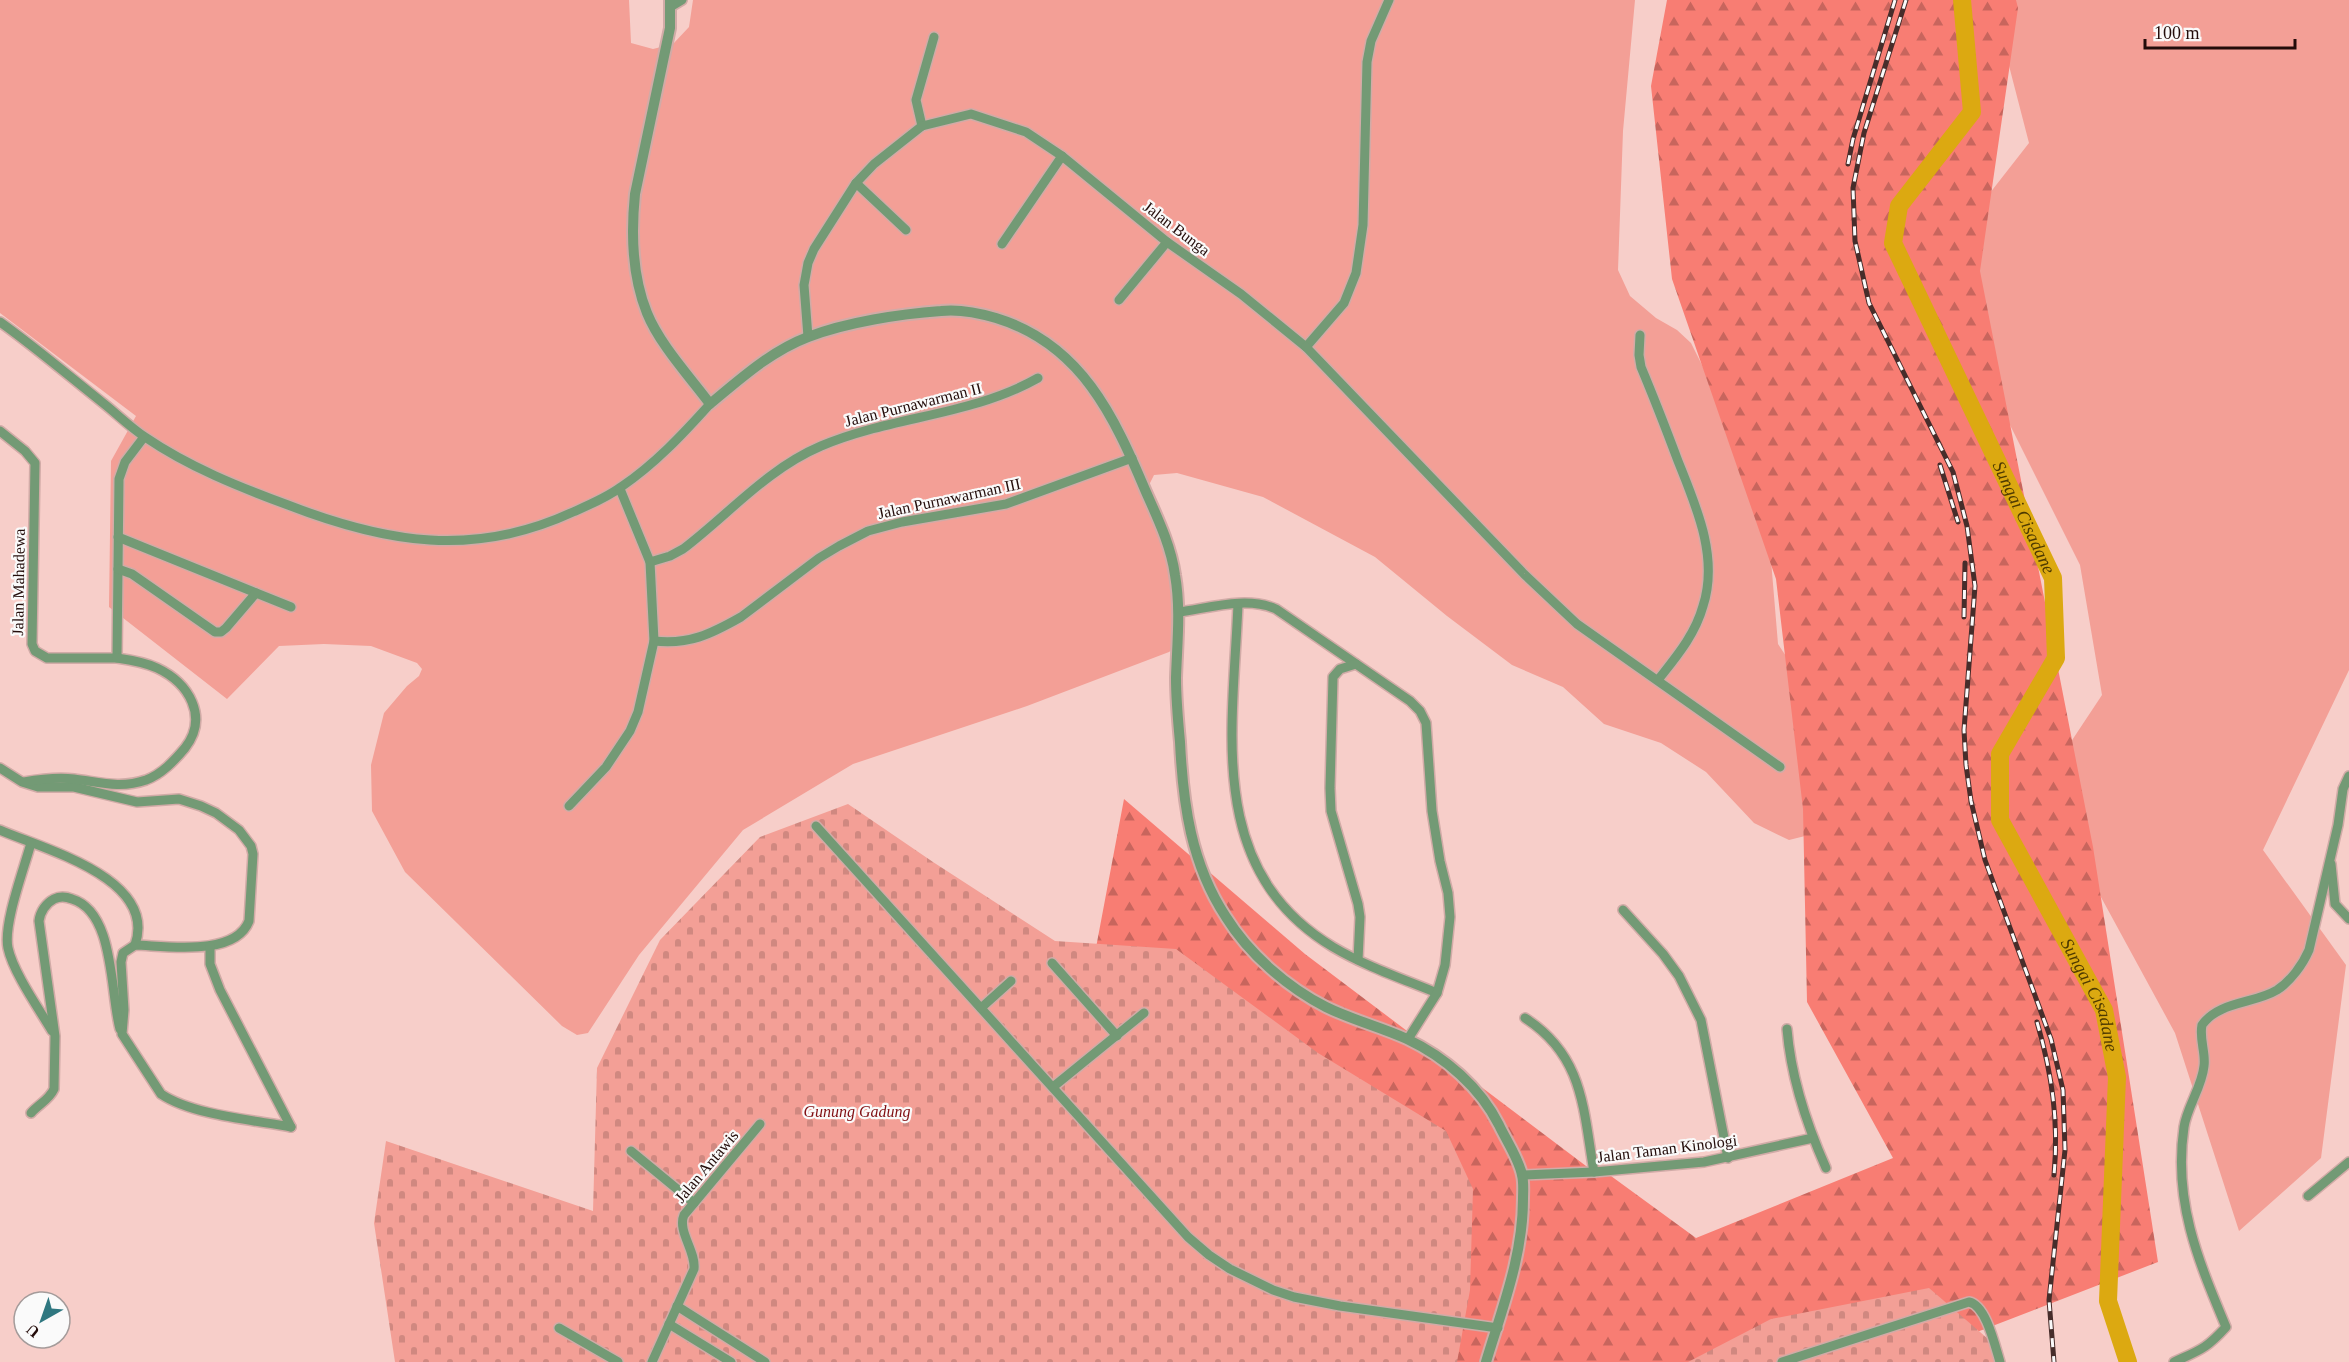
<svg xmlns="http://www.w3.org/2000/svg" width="2349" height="1362" font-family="Georgia,serif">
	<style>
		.green { fill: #f39f96 }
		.forest { fill: url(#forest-firs) }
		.cemetery { fill: url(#cemetery-stones) }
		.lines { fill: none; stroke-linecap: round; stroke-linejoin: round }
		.river { stroke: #dca911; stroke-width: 18 }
		.minor-casing { stroke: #d1aba7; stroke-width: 12 }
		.tertiary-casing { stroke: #d1aba7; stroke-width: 14 }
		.minor { stroke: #739a75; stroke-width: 9 }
		.tertiary { stroke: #739a75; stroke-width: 10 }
		.rail-casing { stroke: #472d2b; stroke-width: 5 }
		.rail { stroke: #fafafa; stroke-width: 3; stroke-dasharray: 9; stroke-linecap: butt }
		.labels { text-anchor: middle; stroke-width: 4.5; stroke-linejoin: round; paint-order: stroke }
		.street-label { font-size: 16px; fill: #230c0a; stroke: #fafafa }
		.park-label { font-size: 16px; font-style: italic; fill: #810f13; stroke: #fafafa }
		.water-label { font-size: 18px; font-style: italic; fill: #4e3a01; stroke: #fafafa }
	</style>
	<defs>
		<pattern id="forest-firs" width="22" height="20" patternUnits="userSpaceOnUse" patternTransform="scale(1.5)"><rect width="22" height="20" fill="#f87d73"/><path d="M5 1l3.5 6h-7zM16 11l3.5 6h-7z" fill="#c8655d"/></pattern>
		<pattern id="cemetery-stones" width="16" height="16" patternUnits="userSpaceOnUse" patternTransform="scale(1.5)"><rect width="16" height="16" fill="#f39f96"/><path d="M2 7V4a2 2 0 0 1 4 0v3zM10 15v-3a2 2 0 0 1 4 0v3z" fill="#d08880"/></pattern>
	</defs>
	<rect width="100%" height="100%" fill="#f7cec9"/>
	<!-- green -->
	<g class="green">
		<path d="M0,0H629L631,43L653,49L673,44L689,27L693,0H1635L1623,131L1618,270L1630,296L1656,318L1677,330L1691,343L1754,469L1769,536L1778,644L1813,697V834L1789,840L1754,823L1706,772L1661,743L1604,724L1563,687L1512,665L1447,616L1375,557L1263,497L1177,473L1154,475L1149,485L1177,559L1183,594L1185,631L1181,642L1169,652L1027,706L853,764L743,830L639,955L588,1033L577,1035L562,1026L405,872L372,811L371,765L384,713L407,686L419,676L422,669L417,663L371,646L324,644L279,646L227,699L109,607L111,461L136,416L0,313Z"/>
		<path d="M1992,0H2349V670L2263,850L2346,965L2321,1158L2239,1231L2175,1033L2041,787L2102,695L2080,565L1975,355L1961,230L2029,143Z"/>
	</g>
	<!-- forest -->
	<path class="forest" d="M1667,0H2016L2018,8L1980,271L2093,847L2158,1262L1899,1362H1313L1082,1022L1124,799L1305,954L1594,1172L1611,1176L1696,1238L1893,1158L1807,1002L1803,809L1776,579L1672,279L1651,86Z"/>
	<!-- cemetery -->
	<g class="cemetery">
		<path d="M848,804L933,862L1055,941L1176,949L1318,1053L1446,1131L1473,1189L1470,1290L1457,1362H395L374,1223L386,1141L593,1211L597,1068L660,940L760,837Z"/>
		<path d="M1929,1288L1987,1338L1998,1362H1688L1771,1319Z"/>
	</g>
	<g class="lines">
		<!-- river -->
		<path class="river" id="s1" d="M1962,0L1972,112L1899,206L1893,243L2053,578L2056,658L2000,754V820L2104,1010L2117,1077L2108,1301L2128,1362"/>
		<!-- minor casing -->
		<g class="minor-casing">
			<g id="minor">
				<path d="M672,6L682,0"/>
				<path d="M922,126L916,100L934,37"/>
				<path d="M856,183L906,230"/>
				<path d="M1002,244L1062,156"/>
				<path d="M1119,300L1167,242"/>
				<path d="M0,322C35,347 69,376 103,403C117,414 130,427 145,437C189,467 239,487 288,505C386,543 474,558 573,512C589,505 606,498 621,487C655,464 683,434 710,404"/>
				<path d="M1640,335L1639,355L1641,367C1654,398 1666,429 1678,461C1696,506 1719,557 1703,606C1695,635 1676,657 1658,680"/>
				<path d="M808,337L804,285L808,263L814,249L856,183L874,164L922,126L971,114L1026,132L1062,156L1167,242L1241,294L1306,347L1344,303L1356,273L1363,225L1367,62L1371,41L1389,0"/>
				<path d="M1306,347L1524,574L1577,624L1780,767"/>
				<path d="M0,431L25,451L35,463L32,644L35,651L47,658H117L119,479L125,462L144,437"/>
				<path d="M118,537L291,607"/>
				<path d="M650,562L670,556L683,549C729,514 767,469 821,446C891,416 971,416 1038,378"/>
				<path d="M118,569L132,574L215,632H221L226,628L256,593"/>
				<path d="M1238,604C1233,730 1205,870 1333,947C1365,966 1403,979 1437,993"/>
				<path d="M1179,612C1209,608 1247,596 1276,609L1410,701L1420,711L1426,723L1432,811L1440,861L1448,893L1450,917L1445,965L1437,993L1408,1039"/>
				<path d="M654,641C689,645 711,634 741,617L819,558L839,546L868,531L902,522L1006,504L1132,458"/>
				<path d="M1356,664L1340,669L1333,677L1330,788L1331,811L1358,904L1360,917L1358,960"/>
				<path d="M0,768L22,782L38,787H74L137,802L179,799L201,806L216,813L239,830L251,846L253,854L249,921C235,957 167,946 135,945L123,953L121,962L124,1010L122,1034L161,1094C192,1115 253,1120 291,1127"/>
				<path d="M24,782C41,779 57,777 74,779C99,782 120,789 146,780C162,774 174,761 185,748C209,717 189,683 157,668C144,662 131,660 117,658"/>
				<path d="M569,806L606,767L630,731L638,712L654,641L650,562L620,489"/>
				<path d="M816,826L1188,1237L1209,1255L1230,1269L1273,1290L1294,1297L1340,1306L1498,1328"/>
				<path d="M0,830C43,849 158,878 135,945"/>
				<path d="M31,843C24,869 3,924 8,948C13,972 39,1009 52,1031"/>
				<path d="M2331,864L2335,904L2349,919"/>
				<path d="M1623,910L1663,954L1679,976L1701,1020L1728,1158"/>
				<path d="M210,946V964L220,990L291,1127"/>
				<path d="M1052,963L1117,1036"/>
				<path d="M981,1008L1011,981"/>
				<path d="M1525,1018C1584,1056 1583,1109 1594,1172"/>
				<path d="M1787,1029C1791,1078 1806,1123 1826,1168"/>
				<path d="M1053,1087L1144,1013"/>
				<path d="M31,1113C39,1104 49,1100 54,1089L55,1036L39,921C40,912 46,903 54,899C60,896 67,897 72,899C115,912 110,993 120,1029"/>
				<path d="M631,1151L694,1203"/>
				<path d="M1522,1175L1594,1172L1704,1162L1813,1138"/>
				<path d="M2308,1196L2349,1162"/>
				<path d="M677,1306L765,1362"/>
				<path d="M669,1324L731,1362"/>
				<path d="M559,1328L618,1362"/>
				<path d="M652,1362L694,1269C696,1251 677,1231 684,1215L760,1124"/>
				<path d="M1782,1362L1969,1302C1986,1305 1995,1346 2000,1362"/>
				<path d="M2174,1362C2200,1350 2206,1349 2226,1327C2198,1260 2173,1201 2184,1127C2187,1107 2202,1087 2204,1066C2206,1053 2199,1039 2202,1025C2219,1001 2254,1004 2277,990C2291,981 2303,964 2309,950L2338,825L2343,789L2349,776"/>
			</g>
		</g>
		<!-- tertiary casing -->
		<g class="tertiary-casing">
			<path id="tertiary" d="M670,0V28L635,194C631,233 632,276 647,313C660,345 690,377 710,404C740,379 771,351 808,337C847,322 900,314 941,311C959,309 979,313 996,318C1081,344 1114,416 1146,492C1158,519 1171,546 1175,575C1181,609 1177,644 1176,678C1176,699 1178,721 1180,742C1183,804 1191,864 1226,917C1249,954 1287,987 1326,1007C1352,1020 1381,1027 1407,1039C1445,1057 1480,1087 1499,1125C1506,1140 1519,1159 1522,1175C1524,1183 1523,1192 1523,1199C1523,1256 1502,1309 1486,1362"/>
		</g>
		<!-- minor -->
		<use href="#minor" class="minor"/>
		<!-- tertiary -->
		<use href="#tertiary" class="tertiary"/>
		<!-- rail casing -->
		<g class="rail-casing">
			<g id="rail">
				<path d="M1906,0L1864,133L1853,188L1855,241L1869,303L1953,472L1967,526L1975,586L1964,730L1966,765L1971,801L1985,860L2051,1039L2063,1090L2065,1150L2049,1300L2054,1362"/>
				<path d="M1848,164L1853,139L1895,0"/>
				<path d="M1940,465L1958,522"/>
				<path d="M1964,617L1965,563"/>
				<path d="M2037,1022C2052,1074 2059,1121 2054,1175"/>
			</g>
		</g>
		<!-- rail -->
		<use href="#rail" class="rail"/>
	</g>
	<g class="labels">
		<!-- street labels -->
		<g class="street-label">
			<text transform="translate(1177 228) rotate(37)" y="6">Jalan Bunga</text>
			<text transform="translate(913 404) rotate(-14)" y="6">Jalan Purnawarman II</text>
			<text transform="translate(949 498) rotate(-12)" y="6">Jalan Purnawarman III</text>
			<text transform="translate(18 582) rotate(-89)" y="6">Jalan Mahadewa</text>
			<text transform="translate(1667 1148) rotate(-7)" y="6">Jalan Taman Kinologi</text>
			<text transform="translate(706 1166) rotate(-50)" y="6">Jalan Antawis</text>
		</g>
		<!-- park labels -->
		<g class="park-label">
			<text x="857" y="1117">Gunung Gadung</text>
		</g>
		<!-- water labels -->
		<g class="water-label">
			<text dy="6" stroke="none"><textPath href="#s1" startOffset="573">Sungai Cisadane</textPath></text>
			<text dy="6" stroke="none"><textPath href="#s1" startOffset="1095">Sungai Cisadane</textPath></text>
		</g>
	</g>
	<!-- north arrow -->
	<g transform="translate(42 1320) rotate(220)"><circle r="28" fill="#fafafa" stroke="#a49b9a" stroke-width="1.5"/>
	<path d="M0-4.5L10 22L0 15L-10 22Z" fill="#2f7780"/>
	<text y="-9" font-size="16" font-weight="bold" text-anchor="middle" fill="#230c0a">U</text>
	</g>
	<!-- scale -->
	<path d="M2145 39v9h150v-9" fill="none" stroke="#230c0a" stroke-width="3"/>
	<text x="2154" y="39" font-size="18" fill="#230c0a" stroke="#fafafa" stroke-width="4.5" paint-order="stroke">100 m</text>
</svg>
